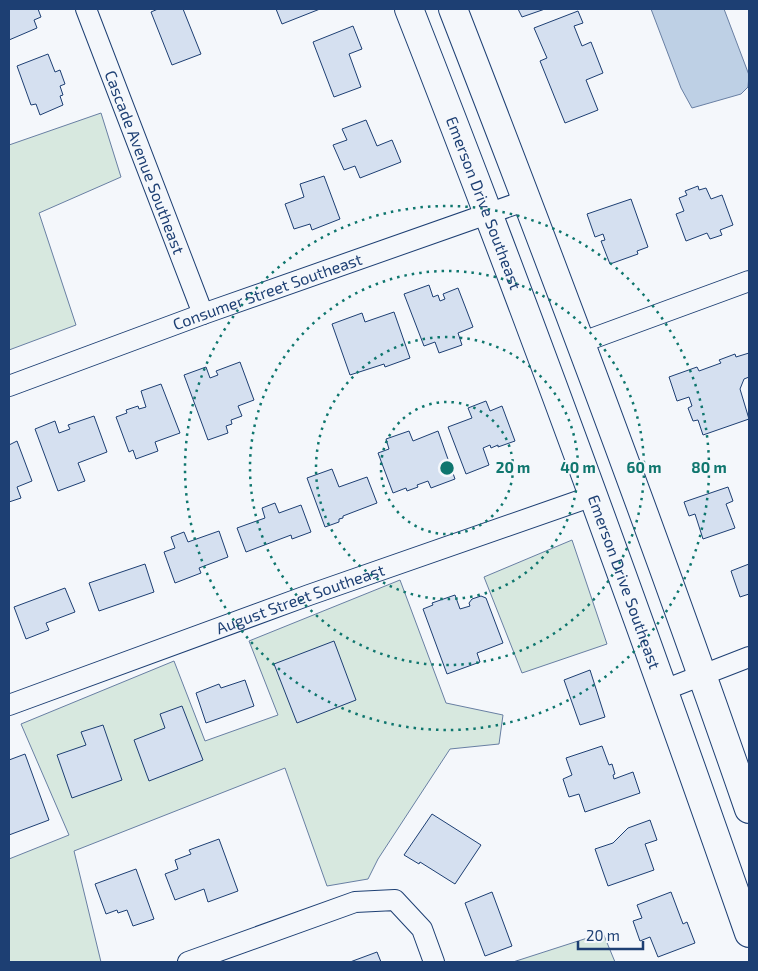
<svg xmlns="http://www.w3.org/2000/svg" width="758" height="971" font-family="'Exo 2',sans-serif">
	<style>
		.green { fill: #d7e8df; stroke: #687fa3 }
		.water { fill: #bed0e5; stroke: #687fa3 }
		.building { fill: #d5e0f0; stroke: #1d3f73 }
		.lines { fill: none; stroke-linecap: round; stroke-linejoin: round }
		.street-casing { stroke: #1d3f73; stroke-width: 22 }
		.secondary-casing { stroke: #1d3f73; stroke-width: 30 }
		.street { stroke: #f4f7fb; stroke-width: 20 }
		.secondary { stroke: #f4f7fb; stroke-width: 28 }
		.ring { fill: none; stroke: #0f766e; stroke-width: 2.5; stroke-dasharray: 2.5 5 }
		.labels { text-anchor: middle; stroke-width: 4; stroke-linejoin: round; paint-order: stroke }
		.street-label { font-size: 16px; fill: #1d3f73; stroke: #f4f7fb }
		.centre { fill: #0f766e; stroke: #f4f7fb; stroke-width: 2.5 }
		.ring-label { font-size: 15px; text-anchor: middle; font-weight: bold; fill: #0f766e; stroke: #f4f7fb; stroke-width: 4; stroke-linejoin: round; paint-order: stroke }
	</style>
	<rect width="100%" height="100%" fill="#f4f7fb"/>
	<!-- green -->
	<g class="green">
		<path d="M101,113L121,177L39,213L76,325L9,350V145Z"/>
		<path d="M572,540L607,644L522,673L484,577Z"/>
		<path d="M400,580L446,703L503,715L499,744L450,749L378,859L368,879L327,886L285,768L74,851L101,962H9V859L69,835L21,724L174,661L205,741L278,715L249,641Z"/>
		<path d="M603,933L615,962H513Z"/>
	</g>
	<!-- water -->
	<path class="water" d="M651,9H724L749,75L748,87L741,94L692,108L681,88Z"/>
	<!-- building -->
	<g class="building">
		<path d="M9,9H38L41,17L34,20L37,28L9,40Z"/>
		<path d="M158,9H183L201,54L172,65L151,12Z"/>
		<path d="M276,9H320L282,24Z"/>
		<path d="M518,9H545L522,17Z"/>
		<path d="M578,11L583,23L574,26L582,46L591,42L603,73L586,80L598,110L565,123L540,61L547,58L534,28Z"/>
		<path d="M353,26L362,49L349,54L361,87L334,97L313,42Z"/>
		<path d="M48,54L55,72L60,70L65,84L60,86L63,95L60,96L63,105L40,115L36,104L31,105L17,66Z"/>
		<path d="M366,120L377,146L392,140L401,162L360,178L355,166L344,170L333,145L347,140L342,129Z"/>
		<path d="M324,176L340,219L312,230L310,224L294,229L285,204L304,197L300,184Z"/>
		<path d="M698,186L699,190L706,188L711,199L722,195L733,225L720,230L722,235L710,239L707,233L686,241L676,214L684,211L679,198L687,195L685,191Z"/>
		<path d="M631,199L648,247L637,251L638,254L610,264L601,241L605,240L603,234L595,237L587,214Z"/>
		<path d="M429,285L433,297L438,295L440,301L445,299L443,294L458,288L473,327L458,333L462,345L439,353L435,342L424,346L404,294Z"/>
		<path d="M394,312L410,358L385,367L384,364L350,375L332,324L362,313L365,322Z"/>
		<path d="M749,353V377L744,379L740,389L749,419L703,435L698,420L693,421L688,408L692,406L689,397L677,401L669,377L697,367L699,371L721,363L719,360L735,354L736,357Z"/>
		<path d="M240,362L254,400L238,406L242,416L231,420L232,424L226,426L228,433L208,440L184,375L206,367L210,378L218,375L216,371Z"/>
		<path d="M161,384L180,433L155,442L158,451L136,459L133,450L129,452L116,417L127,413L126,410L138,406L139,409L146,407L141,391Z"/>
		<path d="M486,401L490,411L502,406L515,441L498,447V445L491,448L490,445L483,448L489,465L466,474L448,427L472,418L468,408Z"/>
		<path d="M94,416L107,452L78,463L85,481L58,491L35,429L55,421L59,433L70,429L68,425Z"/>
		<path d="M409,431L413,441L438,431L455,479L431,488L428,481L417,485L418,487L407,491L406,488L393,493L378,453L389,449L386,439Z"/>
		<path d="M17,441L32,481L17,487L21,498L9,502V445Z"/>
		<path d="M332,469L339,487L367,477L377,503L343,516V518L339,519V522L325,527L307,478Z"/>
		<path d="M728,487L733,501L726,504L735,528L703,539L695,514L689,516L684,502Z"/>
		<path d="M275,503L279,513L301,505L311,532L292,539L291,535L246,552L237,528L265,518L262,508Z"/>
		<path d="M219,531L228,557L199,568L201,573L175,583L164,552L175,548L171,537L184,532L188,542Z"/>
		<path d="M145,564L154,592L99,611L89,583Z"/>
		<path d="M749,564V594L740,597L731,571Z"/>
		<path d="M65,588L75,612L46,623L49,630L26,639L14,607Z"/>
		<path d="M455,595L460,609L470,606L469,603L472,599L481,596L486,598L503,643L477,653L480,662L447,674L423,609L433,605L432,603Z"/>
		<path d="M334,641L356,700L297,723L274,664Z"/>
		<path d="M590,670L605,717L580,725L564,680Z"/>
		<path d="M245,680L254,706L206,723L196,693L219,684L221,688Z"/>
		<path d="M182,706L203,760L149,781L134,740L165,728L160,714Z"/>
		<path d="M103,725L122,780L72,798L57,755L86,745L81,732Z"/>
		<path d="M602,746L609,765L612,764L615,774L613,775L614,779L633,772L640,793L585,812L579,794L569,797L563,779L572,775L566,758Z"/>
		<path d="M25,754L49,820L9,835V760Z"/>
		<path d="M432,814L481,845L455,884L420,862L419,864L404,855Z"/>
		<path d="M650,820L657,840L645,844L654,870L608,886L595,849L613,843L628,828Z"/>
		<path d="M219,839L238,891L208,902L204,889L175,900L165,874L178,869L175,860L191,854L189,850Z"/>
		<path d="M136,869L154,919L133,926L127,910L118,913L117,910L106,914L95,884Z"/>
		<path d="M492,892L512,946L485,956L465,903Z"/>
		<path d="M671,892L683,924L687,922L695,943L658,957L650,937L640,941L633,921L642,918L637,905Z"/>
		<path d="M377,952L381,962H350Z"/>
	</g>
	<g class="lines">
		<!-- street casing -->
		<g class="street-casing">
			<g id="street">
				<path id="s1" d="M86,9L203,314"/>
				<path d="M580,343L749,281"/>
				<path id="s2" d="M9,386L203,314L527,200"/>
				<path d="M664,690L749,657"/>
				<path id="s3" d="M9,705L309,595L593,496"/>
				<path d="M188,962L355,902L395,900L422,929L434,962"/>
			</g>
		</g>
		<!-- secondary casing -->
		<g class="secondary-casing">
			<g id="secondary">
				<path id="s4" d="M409,9C529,314 641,623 749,933"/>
				<path d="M453,9C556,274 656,540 749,809"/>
			</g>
		</g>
		<!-- street -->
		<use href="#street" class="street"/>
		<!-- secondary -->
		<use href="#secondary" class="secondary"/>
	</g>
	<!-- distance rings -->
	<g class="ring">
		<circle cx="447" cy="468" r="66"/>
		<circle cx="447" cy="468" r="131"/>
		<circle cx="447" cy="468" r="197"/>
		<circle cx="447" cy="468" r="262"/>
	</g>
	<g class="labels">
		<!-- street labels -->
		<g class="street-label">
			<text dy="6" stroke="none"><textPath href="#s1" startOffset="164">Cascade Avenue Southeast</textPath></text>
			<text dy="6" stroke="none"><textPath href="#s4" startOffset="208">Emerson Drive Southeast</textPath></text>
			<text dy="6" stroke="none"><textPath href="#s2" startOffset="275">Consumer Street Southeast</textPath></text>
			<text dy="6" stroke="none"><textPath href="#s4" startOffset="612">Emerson Drive Southeast</textPath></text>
			<text dy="6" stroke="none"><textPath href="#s3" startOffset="310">August Street Southeast</textPath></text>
		</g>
	</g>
	<circle cx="447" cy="468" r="8" class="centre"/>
	<g class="ring-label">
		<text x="513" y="473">20 m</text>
		<text x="578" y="473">40 m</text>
		<text x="644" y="473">60 m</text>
		<text x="709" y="473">80 m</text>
	</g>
	<!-- border -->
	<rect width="758" height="971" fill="none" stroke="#1d3f73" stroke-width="20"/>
	<!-- scale -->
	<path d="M578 941v8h65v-8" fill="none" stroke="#1d3f73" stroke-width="2.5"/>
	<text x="586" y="941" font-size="15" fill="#1d3f73" stroke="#f4f7fb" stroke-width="4" paint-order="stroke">20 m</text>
</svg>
